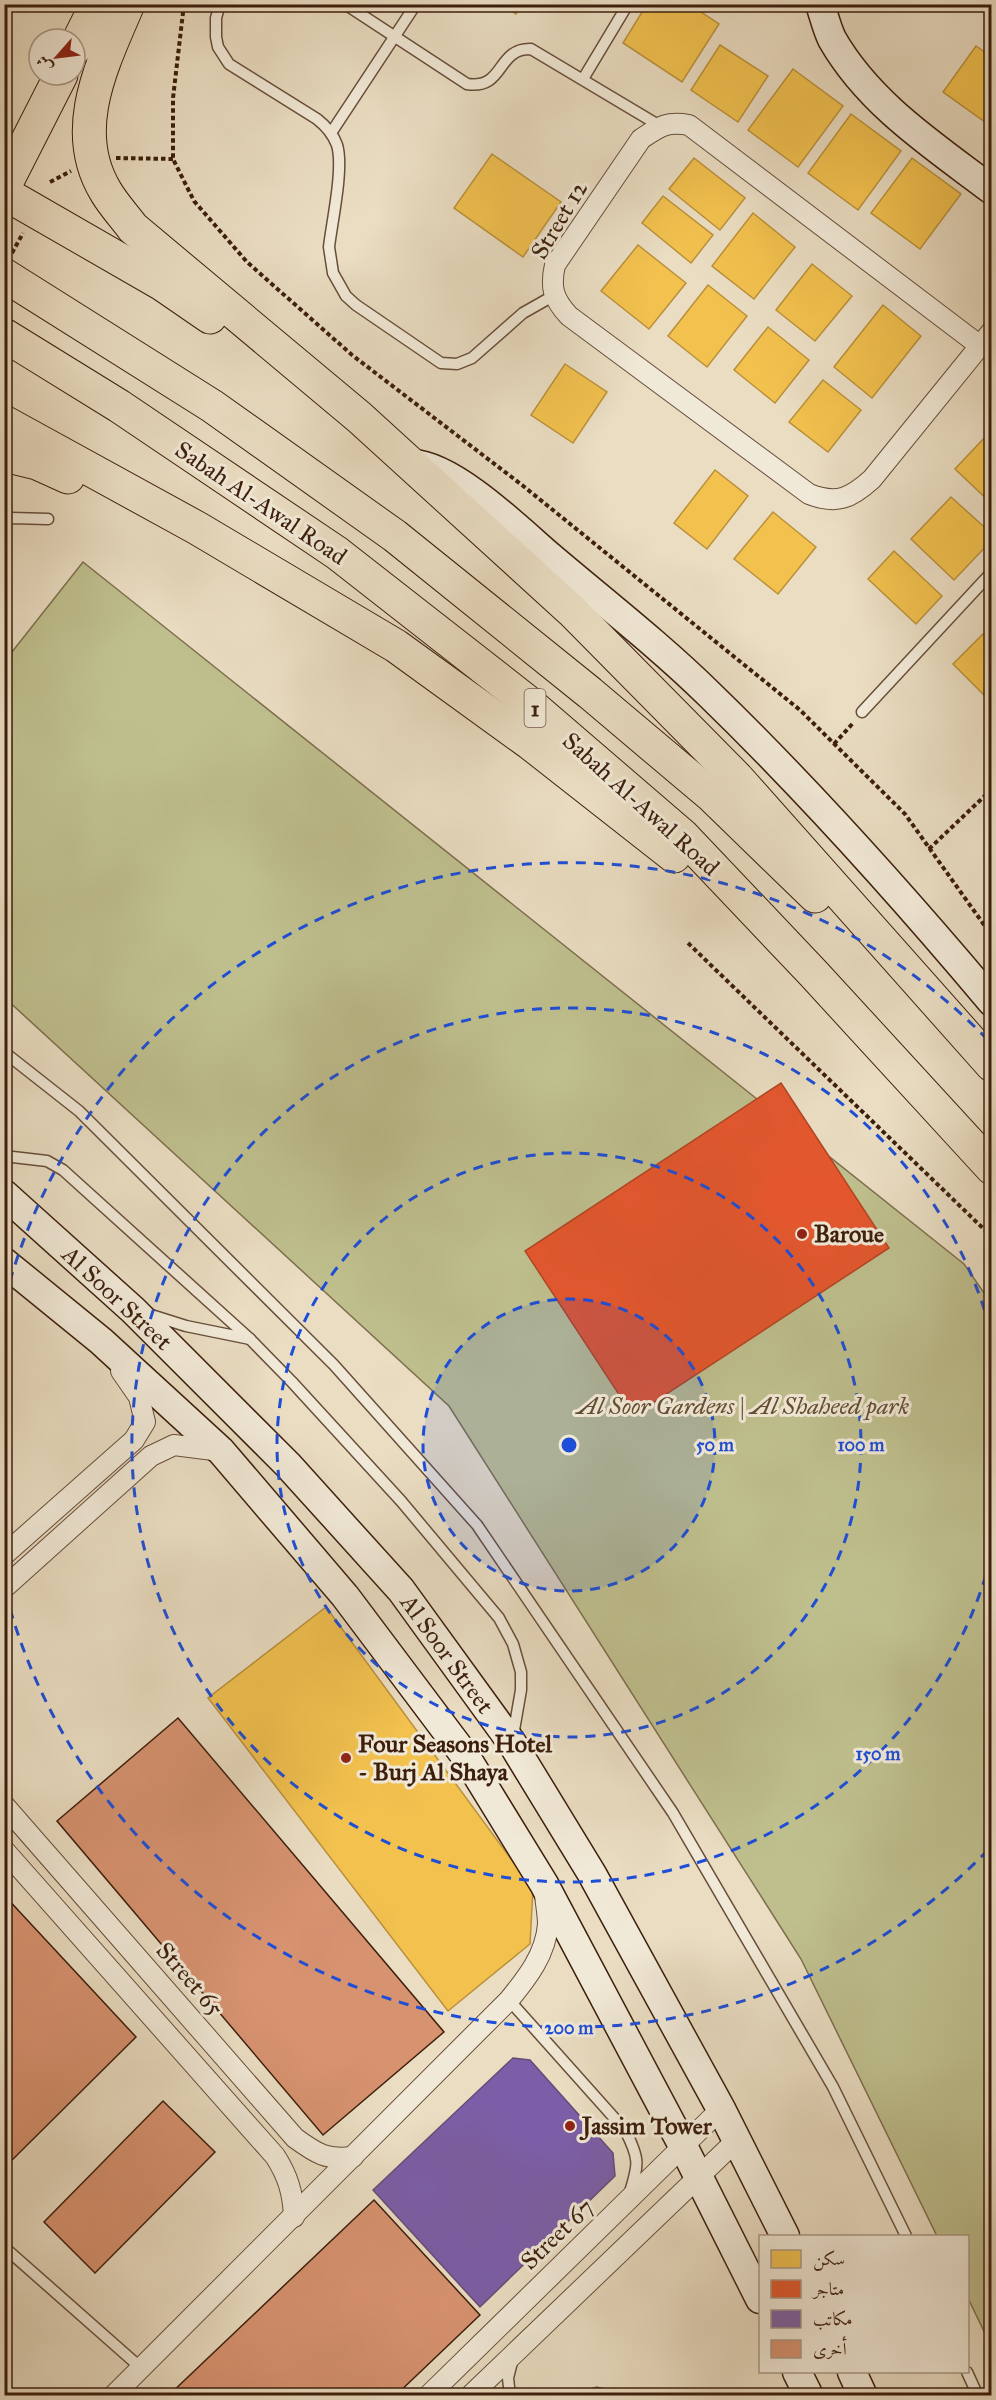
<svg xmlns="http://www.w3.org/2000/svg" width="996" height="2400" font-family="'IM FELL Great Primer',Amiri,serif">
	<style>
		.green { fill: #bfbf8e; stroke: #7e6e4d; stroke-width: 1.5 }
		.homes { fill: #f2c14e; stroke: #bb903a; stroke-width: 1.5 }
		.shops { fill: #e4572e; stroke: #b24624; stroke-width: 1.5 }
		.offices { fill: #7b5ea7; stroke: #684b78; stroke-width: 1.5 }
		.building { fill: #d79270; stroke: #3c1e0c; stroke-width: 1.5 }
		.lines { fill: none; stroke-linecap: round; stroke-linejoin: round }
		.lane-casing { stroke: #684e3a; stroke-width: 13 }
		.street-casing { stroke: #684e3a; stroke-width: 22 }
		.secondary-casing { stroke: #3c1e0c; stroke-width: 31 }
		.highway-casing { stroke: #3c1e0c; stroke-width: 35 }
		.path { stroke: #3c1e0c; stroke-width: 4; stroke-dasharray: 4.5 3; stroke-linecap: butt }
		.lane { stroke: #f1e9d7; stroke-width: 10 }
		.street { stroke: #f1e9d7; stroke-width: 20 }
		.secondary { stroke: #f1e9d7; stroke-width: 28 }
		.highway { stroke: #eaddc2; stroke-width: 33 }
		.ring { fill: none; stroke: #1d4ed8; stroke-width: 3; stroke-dasharray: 10 8 }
		.poi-dot { fill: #8f2418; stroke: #f1e9d7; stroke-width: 2 }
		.labels { text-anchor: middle; stroke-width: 6; stroke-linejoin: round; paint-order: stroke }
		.shield { fill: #f1e9d7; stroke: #725b49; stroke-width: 1.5 }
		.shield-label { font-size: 22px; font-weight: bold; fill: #3c1e0c }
		.street-label { font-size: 24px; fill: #3c1e0c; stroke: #f1e9d7 }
		.poi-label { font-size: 24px; font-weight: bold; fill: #3c1e0c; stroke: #f1e9d7; text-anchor: start }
		.park-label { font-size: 24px; font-style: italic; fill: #634e33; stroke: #f1e9d7 }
		.centre { fill: #1d4ed8; stroke: #f1e9d7; stroke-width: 3 }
		.ring-label { font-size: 18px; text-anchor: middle; font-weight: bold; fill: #1d4ed8; stroke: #f1e9d7; stroke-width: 6; stroke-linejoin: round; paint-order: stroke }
	</style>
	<rect width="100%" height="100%" fill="#eaddc2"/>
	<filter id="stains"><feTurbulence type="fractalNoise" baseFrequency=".00333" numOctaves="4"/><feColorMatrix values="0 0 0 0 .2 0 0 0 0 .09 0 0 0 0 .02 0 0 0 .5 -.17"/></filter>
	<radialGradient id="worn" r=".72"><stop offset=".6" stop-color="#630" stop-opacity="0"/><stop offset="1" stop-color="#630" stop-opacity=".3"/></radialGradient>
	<!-- green -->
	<path class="green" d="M83,562L964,1264L991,1303V2346L968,2298V2236H937L801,1959L449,1406L5,998L4,662Z"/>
	<!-- homes -->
	<g class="homes">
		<path d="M501,4H522L516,14Z"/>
		<path d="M647,4H689L719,24L682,82L623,43Z"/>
		<path d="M720,45L768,76L738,122L691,90Z"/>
		<path d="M976,46L992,57V127L943,92Z"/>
		<path d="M793,69L843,106L798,167L748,130Z"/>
		<path d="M851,114L901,151L858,210L808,173Z"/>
		<path d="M492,154L561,202L523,257L454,208Z"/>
		<path d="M694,158L745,198L720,230L669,189Z"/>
		<path d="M912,158L961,194L920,249L871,213Z"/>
		<path d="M663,196L713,235L691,263L642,223Z"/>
		<path d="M753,213L795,247L754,299L712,266Z"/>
		<path d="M638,245L686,283L649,329L601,291Z"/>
		<path d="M812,264L852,296L815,341L776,310Z"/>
		<path d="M708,285L747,316L707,367L668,336Z"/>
		<path d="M883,305L921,336L872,398L834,367Z"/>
		<path d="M768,327L809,360L775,403L734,370Z"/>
		<path d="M565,364L607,392L573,443L531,415Z"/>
		<path d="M823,380L861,410L828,452L789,422Z"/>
		<path d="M988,434L992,437V504L955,469Z"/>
		<path d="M715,470L748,496L707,549L674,523Z"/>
		<path d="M951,497L992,534V540L954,580L911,539Z"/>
		<path d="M773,512L816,547L778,594L734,559Z"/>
		<path d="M894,551L942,596L916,624L868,579Z"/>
		<path d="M983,634L992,642V703L953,664Z"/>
		<path d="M326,1607L533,1889L530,1944L448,2011L208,1698Z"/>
	</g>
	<!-- shops -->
	<path class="shops" d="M781,1083L889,1248L633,1416L525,1251Z"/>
	<!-- offices -->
	<path class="offices" d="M513,2058L530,2060L613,2153L615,2176L480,2307L373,2190Z"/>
	<!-- building -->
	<g class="building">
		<path d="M178,1718L444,2032L323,2135L57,1821Z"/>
		<path d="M4,1895L136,2037L4,2168Z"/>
		<path d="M163,2101L215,2152L95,2273L44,2222Z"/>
		<path d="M374,2200L480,2315L395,2396H168Z"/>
	</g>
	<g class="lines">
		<!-- lane casing -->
		<g class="lane-casing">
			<g id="lane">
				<path d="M220,4L216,18V37L218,47L229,64L317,119C326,126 333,134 337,145C344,168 332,221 329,247L333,273L346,296L356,305L441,363L457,364L472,358L523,313L553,296"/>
				<path d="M345,4L467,84C505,90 496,48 531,49L660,126"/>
				<path d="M583,79L628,4"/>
				<path d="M331,133L416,4"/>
				<path d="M4,523L11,518L48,519"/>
				<path d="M862,712L992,572"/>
				<path d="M4,1052L79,1111L334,1365L477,1525L673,1813L833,2087L906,2236"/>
				<path d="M4,1156L47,1161L63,1170L250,1339L292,1382L401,1501L499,1618L513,1644L521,1672V1690L513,1736"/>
				<path d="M148,1314L186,1326L250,1339"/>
				<path d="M509,2000L625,2130C640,2159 639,2164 629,2195"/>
				<path d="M4,2247L141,2368"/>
				<path d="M967,2372L978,2396"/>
				<path d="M510,2396L508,2378L513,2358"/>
				<path d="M586,2396L597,2393L611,2396"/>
			</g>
		</g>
		<!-- street casing -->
		<g class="street-casing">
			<g id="street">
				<path d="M979,345L689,125C666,121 659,127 641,139L555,265C550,287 553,299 569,316L809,494C837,505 851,498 872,479L992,331"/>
				<path d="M4,1555L134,1440L145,1422L139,1397L121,1371"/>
				<path d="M4,1588L151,1456L174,1445L221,1451"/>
				<path d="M4,1805L295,2138C317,2154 326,2160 353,2157"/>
				<path d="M4,1850L275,2156C288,2176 293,2193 294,2217"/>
				<path d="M113,2396L509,2000C527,1978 546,1954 548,1924C548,1915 546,1905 545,1895"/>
				<path d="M428,2396L721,2109"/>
				<path d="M470,2396L737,2140"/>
			</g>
		</g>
		<!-- secondary casing -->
		<g class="secondary-casing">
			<g id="secondary">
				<path d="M820,4C824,16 827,29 832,39C869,104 934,146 992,190"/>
				<path d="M413,464C453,466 516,527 547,554C601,600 658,644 709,694C809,791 902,895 992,1002"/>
				<path d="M4,1194L133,1310L288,1465L401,1590L512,1743L592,1874L721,2109L785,2236"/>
				<path d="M4,1262L101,1341L221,1451L345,1596L466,1757L544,1884L683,2146L760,2299"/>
				<path d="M797,2372L809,2396"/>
				<path d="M852,2372L863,2396"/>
			</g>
		</g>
		<!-- highway casing -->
		<g class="highway-casing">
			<g id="highway">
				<path d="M128,4C103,63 68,130 106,192C113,204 124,216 133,228L359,417L572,611L737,778L992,1065"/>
				<path d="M75,48L97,4"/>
				<path d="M4,187L61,75"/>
				<path d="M4,193L162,284L210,317"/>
				<path d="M4,275L212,406L395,536L590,693L712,796L815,896"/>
				<path d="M4,335L119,406L337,553L525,700L683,836L813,973L992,1168"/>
				<path d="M4,422L197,528L396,646L530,743L674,856"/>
				<path d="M4,455L37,463L68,477"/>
			</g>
		</g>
		<!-- path -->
		<g class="path">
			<path d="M184,4L173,98V159L194,201L247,262L352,355L522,485L800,710L905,814L992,936"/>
			<path d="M116,158L173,159"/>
			<path d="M50,182L71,171"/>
			<path d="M12,253L23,233"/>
			<path d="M834,744L854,722"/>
			<path d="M929,849L992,789"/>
			<path d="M688,943L992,1237"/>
		</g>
		<!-- lane -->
		<use href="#lane" class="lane"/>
		<!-- street -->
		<use href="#street" class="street"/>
		<!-- secondary -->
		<use href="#secondary" class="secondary"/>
		<!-- highway -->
		<use href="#highway" class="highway"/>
	</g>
	<!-- distance rings -->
	<circle cx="569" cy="1445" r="146" fill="#1d4ed8" fill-opacity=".12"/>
	<g class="ring">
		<circle cx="569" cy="1445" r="146"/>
		<circle cx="569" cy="1445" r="292"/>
		<path d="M991 1558A437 437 0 1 1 991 1332"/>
		<path d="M988 1850A583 583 0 0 1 5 1591M5 1299A583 583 0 0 1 988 1040"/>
	</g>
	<!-- markers -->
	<g class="poi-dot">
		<circle cx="802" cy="1234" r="6"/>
		<circle cx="346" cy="1758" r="6"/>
		<circle cx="570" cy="2126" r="6"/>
	</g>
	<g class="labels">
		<!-- shield labels -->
		<rect class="shield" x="524.5" y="689" width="21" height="38" rx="4.5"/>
		<g class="shield-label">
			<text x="535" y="716">1</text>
		</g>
		<!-- street labels -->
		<g class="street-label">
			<text transform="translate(559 220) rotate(-59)" y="8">Street 12</text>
			<text transform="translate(261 503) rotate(34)" y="8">Sabah Al-Awal Road</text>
			<text transform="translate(641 804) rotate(42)" y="8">Sabah Al-Awal Road</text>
			<text transform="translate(117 1298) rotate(43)" y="8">Al Soor Street</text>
			<text transform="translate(447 1654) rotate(54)" y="8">Al Soor Street</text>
			<text transform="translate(190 1979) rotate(49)" y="8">Street 65</text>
			<text transform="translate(557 2234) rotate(-44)" y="8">Street 67</text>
		</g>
		<!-- poi labels -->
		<g class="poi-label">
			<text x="814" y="1242">Baroue</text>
			<text x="358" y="1752">Four Seasons Hotel<tspan x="358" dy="28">- Burj Al Shaya</tspan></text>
			<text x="582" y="2134">Jassim Tower</text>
		</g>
		<!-- park labels -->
		<g class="park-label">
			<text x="743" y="1414">Al Soor Gardens | Al Shaheed park</text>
		</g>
	</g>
	<circle cx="569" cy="1445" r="9" class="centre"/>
	<g class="ring-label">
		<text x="715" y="1451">50 m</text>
		<text x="861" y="1451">100 m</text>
		<text x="878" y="1760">150 m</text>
		<text x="569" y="2034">200 m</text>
	</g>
	<!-- margin -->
	<rect width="996" height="2400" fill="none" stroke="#eaddc2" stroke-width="24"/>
	<rect x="6" y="6" width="984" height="2388" fill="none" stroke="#3c1e0c" stroke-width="3"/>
	<rect x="12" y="12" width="972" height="2376" fill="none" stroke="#3c1e0c" stroke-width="1.5"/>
	<!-- legend -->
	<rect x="759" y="2235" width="210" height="138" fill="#f1e9d7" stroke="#a99886" stroke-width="1.5"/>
	<rect x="771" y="2250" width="30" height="18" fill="#f2c14e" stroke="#a99886" stroke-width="1.5"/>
	<text x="813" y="2265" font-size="18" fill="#3c1e0c">سكن</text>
	<rect x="771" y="2280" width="30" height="18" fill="#e4572e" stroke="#a99886" stroke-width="1.5"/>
	<text x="813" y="2295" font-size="18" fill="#3c1e0c">متاجر</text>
	<rect x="771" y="2310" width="30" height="18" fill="#7b5ea7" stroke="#a99886" stroke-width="1.5"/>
	<text x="813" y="2325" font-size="18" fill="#3c1e0c">مكاتب</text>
	<rect x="771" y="2340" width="30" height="18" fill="#d79270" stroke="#a99886" stroke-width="1.5"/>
	<text x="813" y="2355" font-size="18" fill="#3c1e0c">أخرى</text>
	<!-- north arrow -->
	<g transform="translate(57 57) rotate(242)"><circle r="28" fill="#f1e9d7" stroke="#a99886" stroke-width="1.5"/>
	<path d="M0-4.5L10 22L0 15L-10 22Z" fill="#8f2418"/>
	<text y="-9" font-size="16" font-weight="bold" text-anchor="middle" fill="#3c1e0c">ش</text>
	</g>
	<rect width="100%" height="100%" filter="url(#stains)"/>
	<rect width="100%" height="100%" fill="url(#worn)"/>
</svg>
